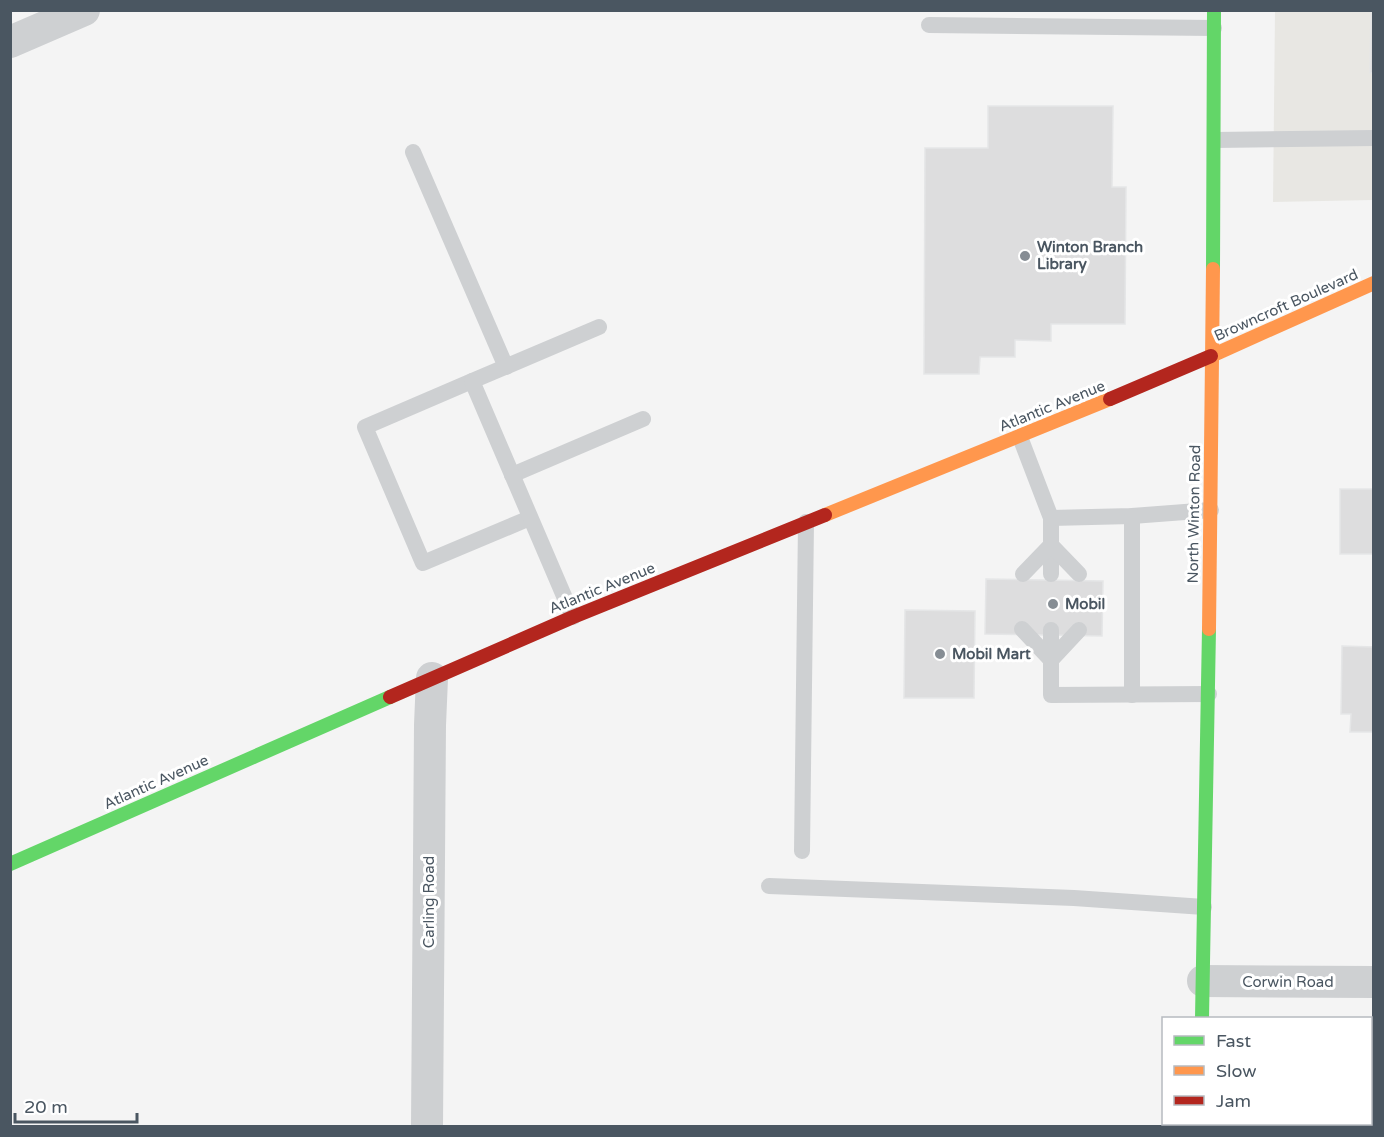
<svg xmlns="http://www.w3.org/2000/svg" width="1384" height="1137" font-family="'Varela Round',sans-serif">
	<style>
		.commercial { fill: #e8e7e3 }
		.building { fill: #ddddde; stroke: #e5e6e7; stroke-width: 1.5 }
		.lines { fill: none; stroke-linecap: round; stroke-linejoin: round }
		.lane { stroke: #ced0d2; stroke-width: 16 }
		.street { stroke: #ced0d2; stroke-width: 32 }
		.fast { stroke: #63d668; stroke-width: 14 }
		.slow { stroke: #ff974d; stroke-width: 14 }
		.jam { stroke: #b3261e; stroke-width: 14 }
		.poi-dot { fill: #868d94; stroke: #fff; stroke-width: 2 }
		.labels { text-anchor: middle; stroke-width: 6; stroke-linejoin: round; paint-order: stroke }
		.poi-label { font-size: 15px; font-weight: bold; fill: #4a5661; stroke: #fff; text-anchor: start }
		.street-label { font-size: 15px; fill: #4a5661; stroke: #fff }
	</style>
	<rect width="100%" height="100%" fill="#f4f4f4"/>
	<!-- commercial -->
	<path class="commercial" d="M1275,11H1373V200L1273,202Z"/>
	<!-- building -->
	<g class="building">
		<path d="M1371,12H1374V73H1370Z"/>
		<path d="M988,106H1113L1112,187H1126L1125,324H1051V341L1015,340V357H980L979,374H924L925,148H988Z"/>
		<rect x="1340" y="489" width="34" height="65"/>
		<path d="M986,579L1103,581L1102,636L985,634Z"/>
		<path d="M905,610L975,611L974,698H904Z"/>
		<path d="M1342,646L1374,647V732H1350L1351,714H1341Z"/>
	</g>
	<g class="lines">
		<!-- lane -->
		<g class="lane">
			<path d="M929,25L1214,28"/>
			<path d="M1215,140L1374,138"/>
			<path d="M413,152L506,367"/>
			<path d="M472,381L365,427L423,563L530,518"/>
			<path d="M1020,437L1051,518V574"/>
			<path d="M512,475L643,419"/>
			<path d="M1051,518L1132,516L1211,510"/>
			<path d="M1023,574L1051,545L1079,574"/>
			<path d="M573,617L472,381L599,327"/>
			<path d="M1022,629L1051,660L1079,630"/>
			<path d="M1051,630V695L1209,694"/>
			<path d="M1132,695V516"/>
			<path d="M802,851L806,522"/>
			<path d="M769,886L1074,898L1204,907"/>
		</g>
		<!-- street -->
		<g class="street">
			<path d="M10,42L84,10"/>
			<path d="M1203,981L1374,982"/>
			<path d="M427,1126L430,725L432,678"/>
		</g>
		<!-- fast -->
		<g class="fast">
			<path d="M1213,269L1214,10"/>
			<path d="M10,864L390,697"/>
			<path d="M1202,1018L1209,629"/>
		</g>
		<!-- slow -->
		<g class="slow">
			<path d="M1211,356L1374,283"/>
			<path d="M825,515L1110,399"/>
			<path d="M1209,629L1213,269"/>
		</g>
		<!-- jam -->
		<g class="jam">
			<path d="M1110,399L1211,356"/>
			<path d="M390,697L573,617L825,515"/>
			<path d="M1200,1124V1126"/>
		</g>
	</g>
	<!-- markers -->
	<g class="poi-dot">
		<circle cx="1025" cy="256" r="6"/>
		<circle cx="1053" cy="604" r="6"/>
		<circle cx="940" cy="654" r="6"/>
	</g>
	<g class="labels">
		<!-- poi labels -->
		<g class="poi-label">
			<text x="1037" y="252">Winton Branch<tspan x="1037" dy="17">Library</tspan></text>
			<text x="1065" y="609">Mobil</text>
			<text x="952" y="659">Mobil Mart</text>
		</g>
		<!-- street labels -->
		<g class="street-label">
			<text transform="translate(1286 305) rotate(-24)" y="5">Browncroft Boulevard</text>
			<text transform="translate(1052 406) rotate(-22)" y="5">Atlantic Avenue</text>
			<text transform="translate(1194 514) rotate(-89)" y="5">North Winton Road</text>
			<text transform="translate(602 588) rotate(-22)" y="5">Atlantic Avenue</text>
			<text transform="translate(156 782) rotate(-24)" y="5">Atlantic Avenue</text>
			<text transform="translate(429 902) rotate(-90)" y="5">Carling Road</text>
			<text x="1288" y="987">Corwin Road</text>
		</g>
	</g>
	<!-- border -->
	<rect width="1384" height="1137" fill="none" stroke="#4a5661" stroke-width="24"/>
	<!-- legend -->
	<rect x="1162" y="1017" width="210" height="108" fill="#ffffff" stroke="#b7bbc0" stroke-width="1.5"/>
	<rect x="1174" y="1036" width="30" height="9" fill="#63d668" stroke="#b7bbc0" stroke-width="1.5"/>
	<text x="1216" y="1047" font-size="18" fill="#4a5661">Fast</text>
	<rect x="1174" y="1066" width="30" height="9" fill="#ff974d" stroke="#b7bbc0" stroke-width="1.5"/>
	<text x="1216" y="1077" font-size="18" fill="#4a5661">Slow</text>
	<rect x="1174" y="1096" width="30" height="9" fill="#b3261e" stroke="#b7bbc0" stroke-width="1.5"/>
	<text x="1216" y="1107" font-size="18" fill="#4a5661">Jam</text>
	<!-- scale -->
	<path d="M15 1113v9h122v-9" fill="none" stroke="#4a5661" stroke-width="3"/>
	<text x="24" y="1113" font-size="18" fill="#4a5661" stroke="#ffffff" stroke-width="4.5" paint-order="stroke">20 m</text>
</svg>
